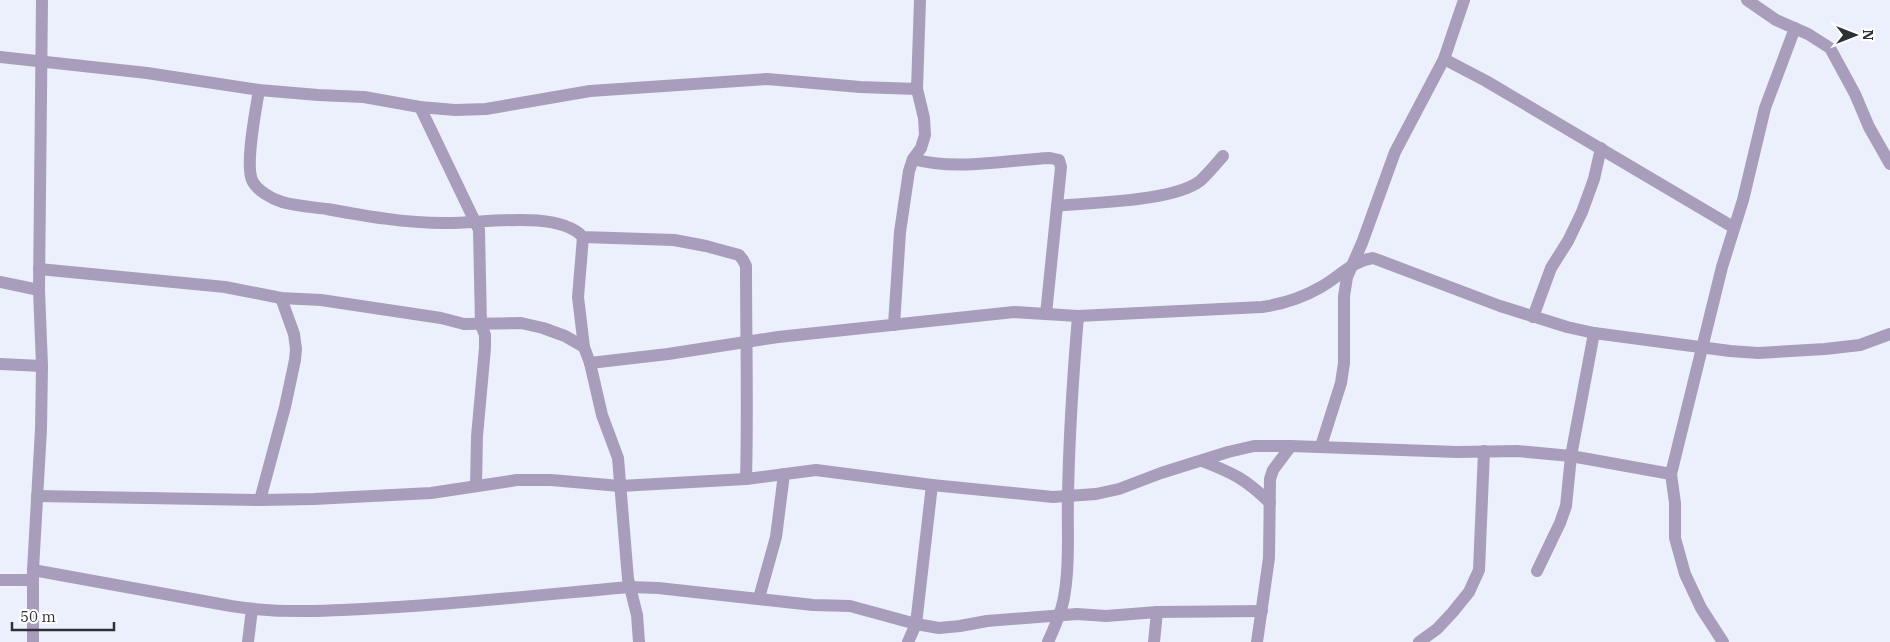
<svg xmlns="http://www.w3.org/2000/svg" width="1890" height="642" font-family="'IBM Plex Serif',serif">
	<style>
		.lines { fill: none; stroke-linecap: round; stroke-linejoin: round }
		.minor { stroke: #a89ebc; stroke-width: 12 }
	</style>
	<rect width="100%" height="100%" fill="#ecf0fc"/>
	<g class="lines">
		<!-- minor -->
		<g class="minor">
			<path d="M1747,0L1776,20L1808,34L1830,48L1855,94L1869,127L1890,164"/>
			<path d="M0,57L147,73L259,90L318,95L364,97L420,107L455,110L486,109L590,91L767,79L860,87L917,89L920,0"/>
			<path d="M1444,59L1486,81L1733,227"/>
			<path d="M259,90C256,109 245,163 252,180C256,190 272,199 282,202C296,206 312,207 327,209C365,216 405,223 444,223C481,224 557,209 583,237L674,240L706,246L739,255L743,260L746,266C746,337 748,408 746,479"/>
			<path d="M420,107L479,230L481,325L485,335V348L477,436L476,486"/>
			<path d="M913,159C956,171 1006,160 1050,158L1059,160L1061,167L1046,314"/>
			<path d="M1057,206C1092,202 1172,202 1200,181C1208,174 1216,164 1223,156"/>
			<path d="M583,237L578,297L584,347L590,363L602,415L618,458L628,579L637,615L639,642"/>
			<path d="M39,269L225,287L281,298L321,300L441,318L464,324L521,323L543,328L565,336L584,347"/>
			<path d="M0,282L39,290"/>
			<path d="M1533,317L1551,268L1568,241L1582,212L1594,179L1601,148"/>
			<path d="M894,325L900,232L909,171L913,159L921,148L925,135L924,118L917,89"/>
			<path d="M590,363L668,354L778,337L1014,312L1078,316L1262,307C1283,304 1302,298 1321,287C1339,277 1352,261 1373,258L1500,306L1567,327L1594,333L1730,351L1758,353L1825,349L1860,345L1890,334"/>
			<path d="M0,364L42,366"/>
			<path d="M1321,446L1341,383L1344,363V296L1347,277L1362,243L1395,152L1444,59L1464,0"/>
			<path d="M1202,461C1233,473 1246,479 1270,503"/>
			<path d="M37,496L260,500L314,499L431,493L517,480H551L620,486L746,479L816,470L932,485L1053,497L1096,494L1119,489L1161,473L1228,452L1254,446H1291L1457,452L1517,451L1571,456L1671,474"/>
			<path d="M260,500L285,407L295,360L296,349L294,334L281,298"/>
			<path d="M33,570L231,606C288,615 341,610 398,607C475,602 552,594 629,587L658,588L813,605L850,606L916,624L939,628L960,626L987,621L1077,614L1106,616L1157,612L1262,611"/>
			<path d="M1537,571L1560,523L1566,506L1571,456L1594,333"/>
			<path d="M0,580H33"/>
			<path d="M759,598L776,537L784,474"/>
			<path d="M33,642V570L41,429L42,366L39,290L42,0"/>
			<path d="M248,642L252,609"/>
			<path d="M908,642L916,624L932,485"/>
			<path d="M1048,642C1055,626 1063,609 1065,591C1070,560 1067,528 1068,496C1069,436 1073,376 1078,316"/>
			<path d="M1154,642L1157,612"/>
			<path d="M1257,642L1269,558L1270,479L1273,470L1291,446"/>
			<path d="M1419,642L1437,629L1452,613L1469,592L1479,570L1484,451"/>
			<path d="M1723,642L1701,608L1685,574L1675,538V503L1671,474L1722,267L1743,200L1765,108L1795,28"/>
		</g>
	</g>
	<!-- north arrow -->
	<g transform="translate(1855 35) rotate(90)" stroke="#ffffff" stroke-width="4" paint-order="stroke">
	<path d="M0-4L9 19L0 12L-9 19Z" fill="#2f3035"/>
	<text y="-8" font-size="14" font-weight="bold" text-anchor="middle" fill="#2f3035">N</text>
	</g>
	<!-- scale -->
	<path d="M12 622v8h102v-8" fill="none" stroke="#2f3035" stroke-width="2.5"/>
	<text x="20" y="622" font-size="15" fill="#2f3035" stroke="#ffffff" stroke-width="4" paint-order="stroke">50 m</text>
</svg>
